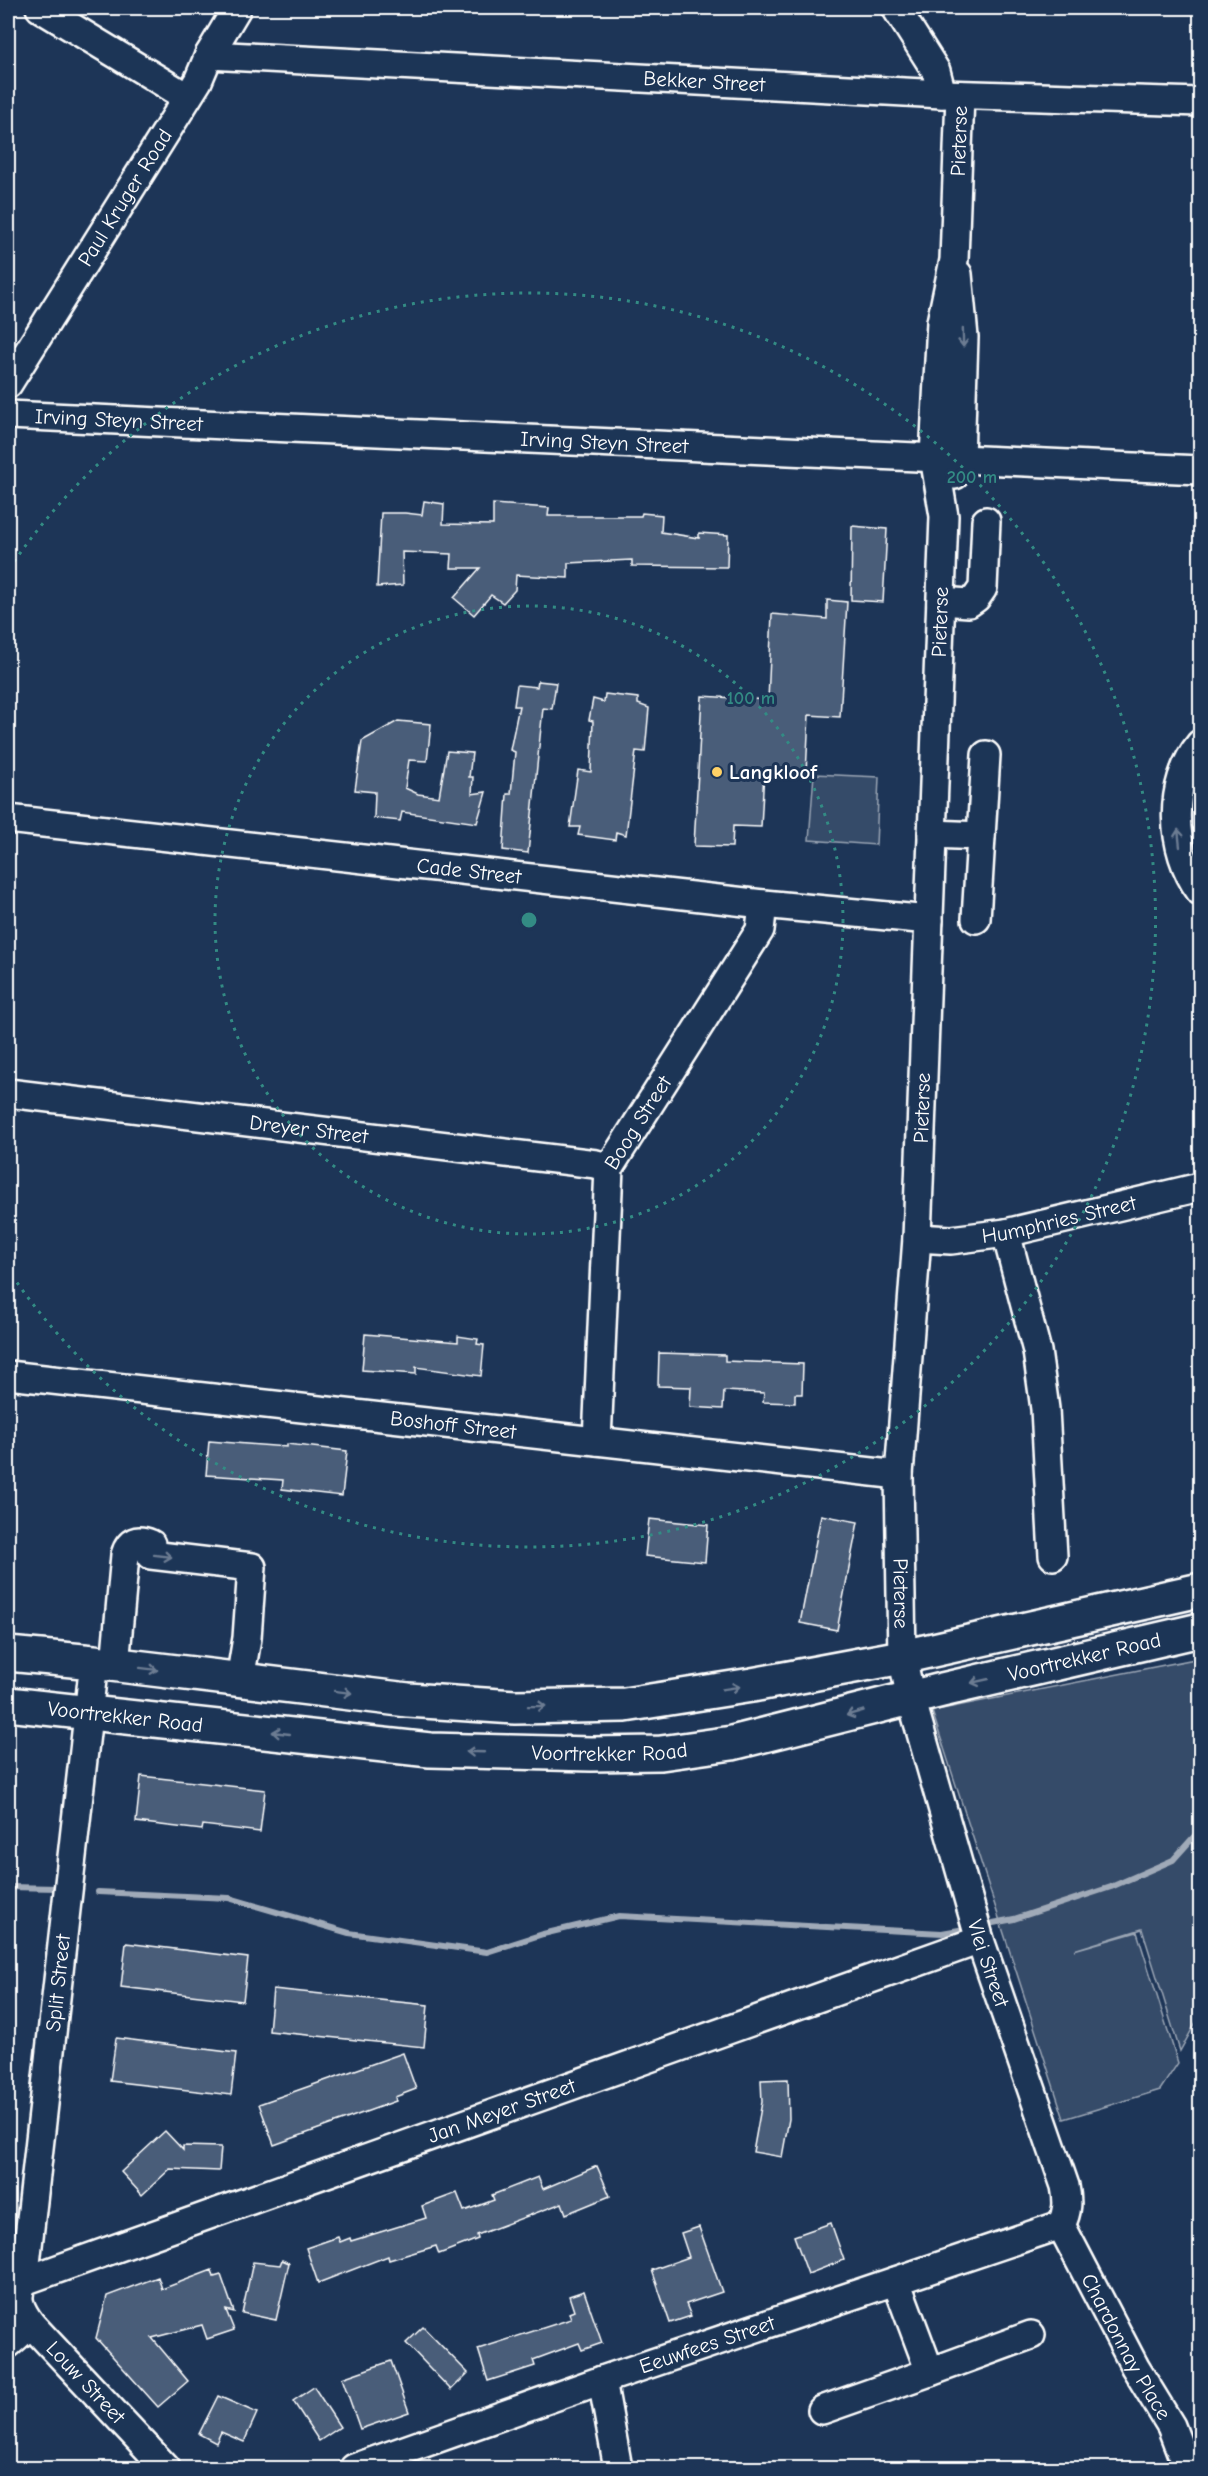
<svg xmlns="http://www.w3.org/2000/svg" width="1208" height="2476" font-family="'Comic Neue',sans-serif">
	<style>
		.green { fill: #364b69; stroke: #9aa5b4; stroke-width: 1.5 }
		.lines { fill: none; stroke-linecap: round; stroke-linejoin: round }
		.stream { stroke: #a0aab8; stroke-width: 6 }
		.building { fill: #4a5d79; stroke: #fff; stroke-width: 1.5 }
		.minor-casing { stroke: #fff; stroke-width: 32 }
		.major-casing { stroke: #fff; stroke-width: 38 }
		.minor { stroke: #1d3557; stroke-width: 27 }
		.major { stroke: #1d3557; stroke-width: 33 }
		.oneway { stroke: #6c7c92 }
		.ring { fill: none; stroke: #338b84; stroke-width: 3; stroke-dasharray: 3 6 }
		.poi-dot { fill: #ffd166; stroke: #1d3557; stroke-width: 2 }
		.labels { text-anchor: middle; stroke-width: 6; stroke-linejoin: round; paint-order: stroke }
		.street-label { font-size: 21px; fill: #fff; stroke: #1d3557 }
		.poi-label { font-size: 21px; font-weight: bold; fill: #fff; stroke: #1d3557; text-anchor: start }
		.centre { fill: #338b84; stroke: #1d3557; stroke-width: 3 }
		.ring-label { font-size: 18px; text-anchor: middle; font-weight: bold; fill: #338b84; stroke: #1d3557; stroke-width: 6; stroke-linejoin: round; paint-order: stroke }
	</style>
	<rect width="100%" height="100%" fill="#1d3557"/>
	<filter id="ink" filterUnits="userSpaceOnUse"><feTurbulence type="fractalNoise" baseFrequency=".0167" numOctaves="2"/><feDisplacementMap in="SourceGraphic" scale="12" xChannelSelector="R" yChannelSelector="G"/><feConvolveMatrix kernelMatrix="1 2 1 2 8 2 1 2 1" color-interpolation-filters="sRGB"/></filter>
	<g filter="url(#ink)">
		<!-- green -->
		<g class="green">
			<path d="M1200,766V871C1185,840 1186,797 1200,766Z"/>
			<path d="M814,774L879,777L876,845L809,840Z"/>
			<path d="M1200,1658V2015L1180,2051L1142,1929L1074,1950L1137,1932L1178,2063L1160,2090L1064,2119L932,1711Z"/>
		</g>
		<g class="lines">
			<!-- stream -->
			<g class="stream">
				<path d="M8,1887L58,1888"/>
				<path d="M98,1892L229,1898L349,1933L487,1952L543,1934L619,1916L942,1933L959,1930"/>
				<path d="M993,1923L1014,1919L1111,1887L1173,1860L1200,1830"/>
			</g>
		</g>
		<!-- building -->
		<g class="building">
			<path d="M424,501L444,504L443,524L493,525V504L549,508L548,516H641L642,513L662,515L661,532L699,538V533L728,535L727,567L632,566V560L568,563V578L516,575L515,590L503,603L491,595L474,615L454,598L480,568H451L452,554L402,552L403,585L377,587L381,513H405L422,515Z"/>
			<path d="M852,526L887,529L883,602L851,600Z"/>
			<path d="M827,600L847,602L840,717L809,715L806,773L764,771L761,827L733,826L732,847L694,846L702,696L768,700L772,614L827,619Z"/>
			<path d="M538,681L556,683L552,709L543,708L528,853L503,850L507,794H511L515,752L510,750L519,706H514L517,685L537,687Z"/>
			<path d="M605,694L638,698V704L649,708L645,752L636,751L626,835L616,832L615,840L578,835L580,827H570L578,770L591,772L593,721L589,720L593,699L604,702Z"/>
			<path d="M398,721L431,724L427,761L409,760L405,788L418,794L439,797L447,751L472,753L469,777H473L472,794L486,792L477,823L402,812L400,821L374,818L375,792L355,790L362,741Z"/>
			<path d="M365,1334L458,1342V1336L478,1339L477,1344L484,1345L481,1376L416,1367V1374L362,1370Z"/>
			<path d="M659,1353L725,1355V1361L803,1364L802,1394H795V1403L763,1402L764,1393L724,1391L723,1409L690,1407L691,1387L658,1386Z"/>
			<path d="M209,1441L287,1447V1444L347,1451L342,1496L282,1489L283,1480L206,1475Z"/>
			<path d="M821,1515L858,1522L837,1630L800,1623Z"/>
			<path d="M649,1519L708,1525L705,1562L645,1556Z"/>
			<path d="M141,1776L265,1790L260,1832L203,1825L202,1830L136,1822Z"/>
			<path d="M126,1943L248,1958L243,2001L121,1987Z"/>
			<path d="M273,1989L428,2005L424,2047L269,2031Z"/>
			<path d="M116,2038L236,2053L231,2095L110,2081Z"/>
			<path d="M403,2053L416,2089L395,2097L396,2101L274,2145L259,2104Z"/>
			<path d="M788,2079L789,2119L782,2157L753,2152L762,2102L761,2080Z"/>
			<path d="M165,2131L183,2150V2146L221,2147L219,2171L170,2169L142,2195L121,2172Z"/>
			<path d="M597,2166L610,2196L566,2214L562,2203L477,2235L478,2239L439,2254L436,2246L389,2260L388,2256L318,2283L306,2248L338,2237L340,2242L350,2238L351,2241L426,2218L422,2206L457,2193L464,2211L494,2200L492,2195L538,2177L543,2189Z"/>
			<path d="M831,2223L844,2260L808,2274L794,2236Z"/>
			<path d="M699,2227L722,2292L686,2304L691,2316L670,2323L652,2270L689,2257L681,2233Z"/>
			<path d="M282,2260L289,2263L276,2320L242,2313L253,2262L280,2265Z"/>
			<path d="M212,2270L214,2277L221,2275L234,2312L226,2310L234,2330L207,2339L202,2325L152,2338L188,2381L158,2407L96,2338L107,2296L158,2277L162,2289Z"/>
			<path d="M584,2291L602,2343L582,2350L579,2343L533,2360L535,2366L488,2381L478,2349L571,2319L569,2313L574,2311L569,2296Z"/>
			<path d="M423,2327L468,2373L451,2390L406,2343Z"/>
			<path d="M391,2361L409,2412L360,2429L342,2378Z"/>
			<path d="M314,2387L340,2427L319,2441L293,2401Z"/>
			<path d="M218,2396L257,2413L244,2442L221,2432L216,2443L199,2434Z"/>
		</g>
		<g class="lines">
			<!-- minor casing -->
			<g class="minor-casing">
				<g id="minor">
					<path d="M40,8L187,97"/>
					<path d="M896,8L936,71L942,94"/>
					<path id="s1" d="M209,55L942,94L1200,102"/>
					<path id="s2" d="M960,95L954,260L941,322L934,457L944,516L917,1238L899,1475L902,1657L911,1698L980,1940L1065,2186C1068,2201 1068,2212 1061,2225"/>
					<path id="s3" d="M8,384L198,81L209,55L237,8"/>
					<path id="s4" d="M8,415L1200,470"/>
					<path d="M955,475L960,458L964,337L958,274"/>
					<path d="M941,601L969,603L976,598L983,588L986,521"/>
					<path d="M1200,744C1167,784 1170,850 1200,891"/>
					<path id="s5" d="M8,819L763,904L929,920"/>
					<path d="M932,834L981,836"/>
					<path d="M976,919L986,755"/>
					<path id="s6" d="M8,1093L596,1164L609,1168"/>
					<path d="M1006,1233L1037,1351L1045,1409L1053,1556"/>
					<path id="s7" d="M917,1238L951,1240L1006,1233L1200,1187"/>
					<path id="s8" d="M8,1375L899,1475"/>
					<path id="s9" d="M597,1441L609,1168L760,930L763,904"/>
					<path id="s10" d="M94,1662L24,2281C14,2297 20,2309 31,2324L166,2468"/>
					<path d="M115,1665L125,1555C129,1541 137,1538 151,1544V1555L252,1567L247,1638L240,1680"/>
					<path id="s11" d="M1061,2225L1135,2367L1171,2426L1187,2468"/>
					<path id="s12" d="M24,2281L980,1940"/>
					<path d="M896,2281L930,2372L1031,2335"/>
					<path d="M8,2344L31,2324"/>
					<path d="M602,2380L618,2468"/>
					<path d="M822,2410L930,2372"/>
					<path id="s13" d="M354,2468L602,2380L1061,2225"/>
				</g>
			</g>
			<!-- major casing -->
			<g class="major-casing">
				<g id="major">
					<path d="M8,1654L94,1662L408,1700L515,1707L625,1705L752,1685L902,1657L1200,1590"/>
					<path id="s14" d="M8,1704L430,1750L591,1754L661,1753L732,1743L942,1690L1200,1630"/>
				</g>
			</g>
			<!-- minor -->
			<use href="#minor" class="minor"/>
			<!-- major -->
			<use href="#major" class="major"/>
		</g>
		<!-- one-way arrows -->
		<defs><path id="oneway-shaft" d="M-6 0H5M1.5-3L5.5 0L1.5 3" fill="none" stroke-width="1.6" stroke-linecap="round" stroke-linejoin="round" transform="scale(1.5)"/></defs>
		<g class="oneway">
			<use href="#oneway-shaft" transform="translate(963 338) rotate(89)"/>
			<use href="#oneway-shaft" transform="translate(1179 838) rotate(-96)"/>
			<use href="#oneway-shaft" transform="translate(163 1556) rotate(7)"/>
			<use href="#oneway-shaft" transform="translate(149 1669) rotate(7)"/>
			<use href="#oneway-shaft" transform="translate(980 1681) rotate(167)"/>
			<use href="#oneway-shaft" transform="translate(731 1688) rotate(-9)"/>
			<use href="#oneway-shaft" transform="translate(343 1692) rotate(7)"/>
			<use href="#oneway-shaft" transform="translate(537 1706) rotate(-1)"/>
			<use href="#oneway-shaft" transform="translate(855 1713) rotate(164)"/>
			<use href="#oneway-shaft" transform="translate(281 1733) rotate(-174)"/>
			<use href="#oneway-shaft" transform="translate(475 1752) rotate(-178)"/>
		</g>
	</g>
	<!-- distance rings -->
	<g class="ring">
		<circle cx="529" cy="920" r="314"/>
		<path d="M9 569A627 627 0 1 1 9 1271"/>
	</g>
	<!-- markers -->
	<circle class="poi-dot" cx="717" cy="772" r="6"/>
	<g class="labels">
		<!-- street labels -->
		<g class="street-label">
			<text dy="7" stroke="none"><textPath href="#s1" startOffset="496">Bekker Street</textPath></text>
			<text transform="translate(959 141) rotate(-88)" y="7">Pieterse</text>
			<text dy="7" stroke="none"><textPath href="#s3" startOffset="220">Paul Kruger Road</textPath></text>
			<text dy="7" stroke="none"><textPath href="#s4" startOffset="111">Irving Steyn Street</textPath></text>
			<text dy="7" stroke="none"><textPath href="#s4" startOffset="597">Irving Steyn Street</textPath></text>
			<text transform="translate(940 622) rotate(-88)" y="7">Pieterse</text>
			<text dy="7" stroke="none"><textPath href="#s5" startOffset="464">Cade Street</textPath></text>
			<text transform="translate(922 1108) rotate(-88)" y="7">Pieterse</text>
			<text dy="7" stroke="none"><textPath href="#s9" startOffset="327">Boog Street</textPath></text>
			<text dy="7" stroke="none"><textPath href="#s6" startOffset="303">Dreyer Street</textPath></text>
			<text dy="7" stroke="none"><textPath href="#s7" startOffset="144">Humphries Street</textPath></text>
			<text dy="7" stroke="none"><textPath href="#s8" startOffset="448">Boshoff Street</textPath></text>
			<text dy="7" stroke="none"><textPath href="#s2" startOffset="1502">Pieterse</textPath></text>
			<text dy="7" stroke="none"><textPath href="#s14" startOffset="1090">Voortrekker Road</textPath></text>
			<text dy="7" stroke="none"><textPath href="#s14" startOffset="118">Voortrekker Road</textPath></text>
			<text dy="7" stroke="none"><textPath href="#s14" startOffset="604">Voortrekker Road</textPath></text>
			<text dy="7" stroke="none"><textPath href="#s2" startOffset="1884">Vlei Street</textPath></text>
			<text transform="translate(58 1983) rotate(-84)" y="7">Split Street</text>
			<text dy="7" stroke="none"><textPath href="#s12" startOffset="507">Jan Meyer Street</textPath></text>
			<text dy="7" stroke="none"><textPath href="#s13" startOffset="374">Eeuwfees Street</textPath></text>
			<text dy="7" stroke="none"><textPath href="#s11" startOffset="138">Chardonnay Place</textPath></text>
			<text dy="7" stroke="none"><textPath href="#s10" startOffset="750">Louw Street</textPath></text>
		</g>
		<!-- poi labels -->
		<g class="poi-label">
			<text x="729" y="779">Langkloof</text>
		</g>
	</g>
	<circle cx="529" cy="920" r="9" class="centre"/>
	<g class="ring-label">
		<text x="972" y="483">200 m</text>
		<text x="751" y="704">100 m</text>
	</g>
	<!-- margin -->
	<rect width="1208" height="2476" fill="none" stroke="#1d3557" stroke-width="30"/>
	<rect x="15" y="15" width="1178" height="2446" fill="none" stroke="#fff" stroke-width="2" filter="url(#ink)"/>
</svg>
